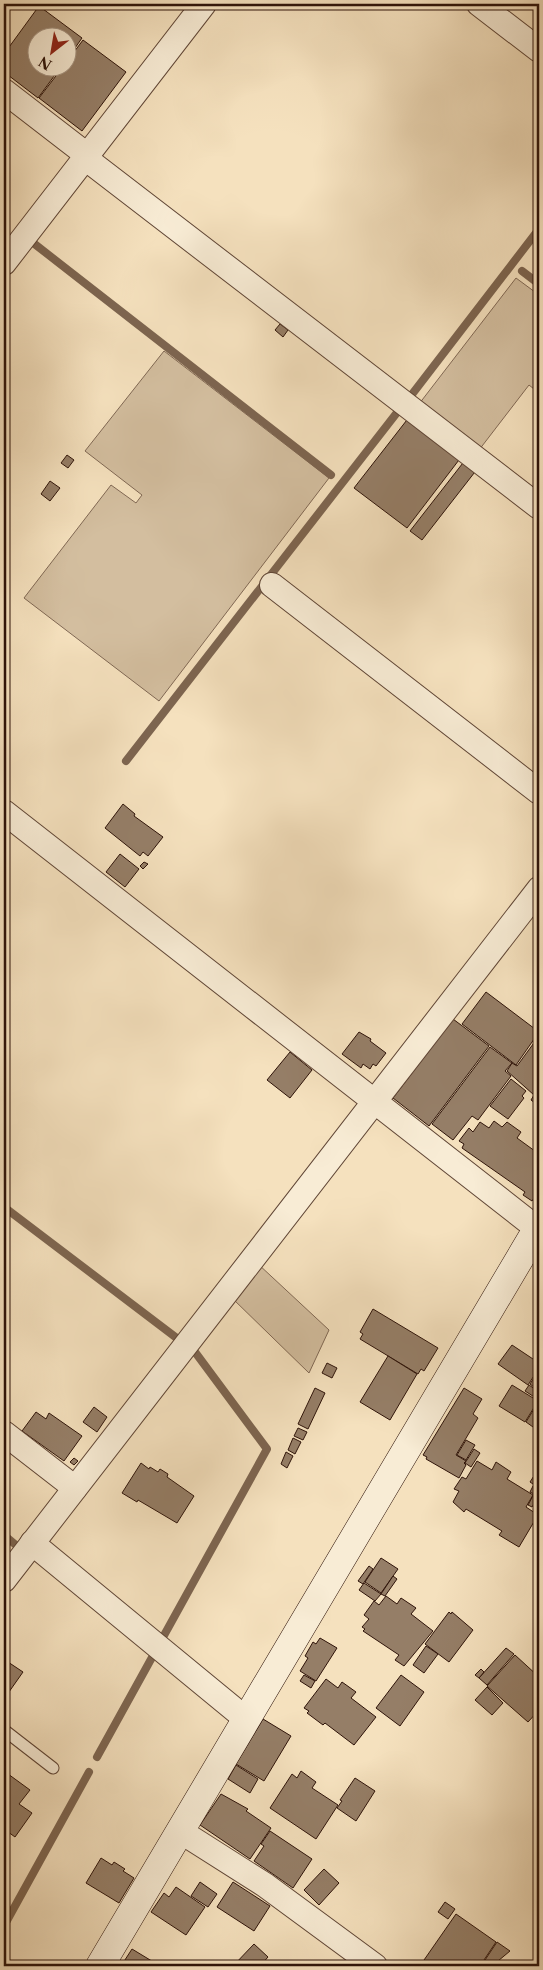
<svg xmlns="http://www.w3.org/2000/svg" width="543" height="1970" font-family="'Libre Caslon Text',serif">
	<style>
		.green { fill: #d3be9f; stroke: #806854 }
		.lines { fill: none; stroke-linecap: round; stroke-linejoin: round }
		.stream { stroke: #7d6550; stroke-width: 8 }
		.building { fill: #957e67; stroke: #2e1309 }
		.lane-casing { stroke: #604636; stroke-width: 13 }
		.street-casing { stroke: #604636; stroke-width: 26 }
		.secondary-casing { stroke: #2e1309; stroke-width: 29 }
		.lane { stroke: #f8ecd5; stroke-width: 11 }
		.street { stroke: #f8ecd5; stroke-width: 24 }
		.secondary { stroke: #f8ecd5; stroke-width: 28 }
	</style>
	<rect width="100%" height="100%" fill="#f5e1be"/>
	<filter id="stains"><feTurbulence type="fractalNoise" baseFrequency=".004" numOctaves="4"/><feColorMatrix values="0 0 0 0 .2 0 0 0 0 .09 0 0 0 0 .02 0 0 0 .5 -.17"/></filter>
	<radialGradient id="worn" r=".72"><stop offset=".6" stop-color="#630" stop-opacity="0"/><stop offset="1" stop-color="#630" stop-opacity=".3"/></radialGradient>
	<!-- green -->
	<g class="green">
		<path d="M516,278L539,295V393L529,385L479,450L419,404Z"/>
		<path d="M164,351L329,478L159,701L24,598L111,485L136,503L142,495L85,451Z"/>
		<path d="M257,1263L329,1330L309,1373L232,1298Z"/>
	</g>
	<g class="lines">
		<!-- stream -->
		<g class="stream">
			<path d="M32,242L331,475"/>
			<path d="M522,271L539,284"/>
			<path d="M413,393L539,229"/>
			<path d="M126,761L399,410"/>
			<path d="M4,1207L178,1339"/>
			<path d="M4,1535L17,1546"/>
			<path d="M162,1639L267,1449L195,1352"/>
			<path d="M97,1757L155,1652"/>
			<path d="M4,1926L89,1772"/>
		</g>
	</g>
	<!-- building -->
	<g class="building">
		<path d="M4,4H13L4,16Z"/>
		<path d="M39,6L82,38L68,58V38H38V68H60L38,98L4,72V54Z"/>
		<path d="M83,40L126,72L82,131L39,98L62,68H68V60Z"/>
		<path d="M280,324L288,330L283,337L275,330Z"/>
		<path d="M410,416L462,456L407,528L354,488Z"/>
		<path d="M67,455L74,460L68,468L61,463Z"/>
		<path d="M466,459L478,468L422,540L410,531Z"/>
		<path d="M50,481L60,488L50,501L41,494Z"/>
		<path d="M123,804L135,814L134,816L163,837L148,856L143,852L140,856L105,828Z"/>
		<path d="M120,854L139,869L125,887L106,872Z"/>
		<path d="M144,862L148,864L143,869L140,866Z"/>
		<path d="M486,992L539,1032L516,1065L462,1024Z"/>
		<path d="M453,1019L489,1046L429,1126L393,1098Z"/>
		<path d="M359,1032L371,1039L370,1041L386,1053L376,1066L373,1064L370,1069L363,1064L361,1068L342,1054Z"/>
		<path d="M539,1036V1106L531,1100L534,1095L507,1071L512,1063L517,1066Z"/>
		<path d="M490,1047L512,1063L505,1071L511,1076L478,1120L472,1116L453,1140L432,1124Z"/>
		<path d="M290,1052L312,1070L290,1098L267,1080Z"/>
		<path d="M511,1079L526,1091L522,1096L524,1098L508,1119L490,1106Z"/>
		<path d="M494,1121L502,1127L507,1122L521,1132L517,1138L539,1154V1191L532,1201L523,1195L525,1192L462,1148L464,1144L459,1141L469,1128L473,1132L480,1122L489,1128Z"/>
		<path d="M373,1309L438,1348L424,1371L421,1369L418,1374L360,1339L363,1334L360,1332Z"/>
		<path d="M512,1345L539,1363V1368L528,1385L498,1364Z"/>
		<path d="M388,1356L417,1374L390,1420L360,1402Z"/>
		<path d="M327,1363L337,1368L332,1378L322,1373Z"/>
		<path d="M539,1370V1391L530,1384Z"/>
		<path d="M512,1385L538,1401L525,1422L499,1406Z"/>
		<path d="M529,1385L539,1392V1400L525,1391Z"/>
		<path d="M315,1388L325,1393L308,1429L298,1424Z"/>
		<path d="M464,1388L482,1399L473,1414L478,1418L456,1455L466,1461L464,1463L466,1465L459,1478L426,1459L427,1457L423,1455Z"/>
		<path d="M539,1401V1416L533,1427L526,1422Z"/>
		<path d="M94,1407L107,1417L97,1432L83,1422Z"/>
		<path d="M36,1412L46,1419L49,1413L82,1436L64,1461L22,1431Z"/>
		<path d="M298,1428L307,1432L303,1440L294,1436Z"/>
		<path d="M293,1438L301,1442L295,1454L288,1450Z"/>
		<path d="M466,1440L475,1445L466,1460L457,1455Z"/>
		<path d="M474,1449L480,1453L471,1467L465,1463Z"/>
		<path d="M286,1452L293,1456L287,1468L281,1464Z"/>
		<path d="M74,1458L78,1461L74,1465L70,1462Z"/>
		<path d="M477,1461L492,1470L496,1462L511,1472L507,1479L533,1495L526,1507L538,1515L519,1547L499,1535L502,1531L466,1509L464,1512L453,1502L459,1491L454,1489L462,1477L466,1479Z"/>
		<path d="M141,1463L149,1469L150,1467L158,1472L160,1469L168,1474L167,1477L194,1496L177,1523L138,1500L137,1502L122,1493Z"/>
		<path d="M539,1468V1488L530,1482Z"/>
		<path d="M533,1486L539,1489V1495L532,1507L528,1505L534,1494L530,1492Z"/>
		<path d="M381,1558L398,1569L381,1593L365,1582Z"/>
		<path d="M369,1566L373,1569L363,1584L358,1581Z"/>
		<path d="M393,1576L397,1579L385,1596L381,1594Z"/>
		<path d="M364,1583L381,1594L375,1601L359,1590Z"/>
		<path d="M386,1596L397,1604L401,1598L416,1608L411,1614L433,1631L404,1666L395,1660L399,1655L363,1631L365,1629L362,1627L369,1619L364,1615L374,1601L379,1605Z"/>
		<path d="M449,1612L451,1614L452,1612L473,1630L449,1662L425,1644Z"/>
		<path d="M320,1638L337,1648L316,1681L300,1671L308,1658L305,1656L313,1642L316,1644Z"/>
		<path d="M426,1646L438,1654L424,1673L413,1665Z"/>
		<path d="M506,1648L514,1654L487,1685L479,1678Z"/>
		<path d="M515,1655L539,1677V1710L528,1722L487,1686Z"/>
		<path d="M8,1662L23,1672L4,1699V1668Z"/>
		<path d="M481,1669L484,1672L479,1678L475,1675Z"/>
		<path d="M304,1675L315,1681L311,1688L300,1681Z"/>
		<path d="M401,1675L424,1692L400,1726L376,1708Z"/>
		<path d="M326,1679L338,1688L342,1682L356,1692L351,1698L376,1717L354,1745L325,1723L323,1725L307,1713L309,1711L304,1708Z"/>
		<path d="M487,1687L503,1703L492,1715L475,1700Z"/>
		<path d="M263,1719L291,1736L264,1781L236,1764Z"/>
		<path d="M236,1765L258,1779L250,1793L228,1779Z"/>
		<path d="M4,1771L30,1790L19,1804L32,1813L15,1837L4,1829Z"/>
		<path d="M301,1771L316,1782L312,1788L338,1805L316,1839L270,1808L292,1774L297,1778Z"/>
		<path d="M355,1778L375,1791L356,1821L337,1808L342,1801L340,1800Z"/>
		<path d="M221,1794L248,1809L246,1811L271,1828L250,1859L200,1825Z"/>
		<path d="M270,1831L312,1859L293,1888L254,1861L264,1846L261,1844Z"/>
		<path d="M101,1858L112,1865L114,1862L125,1869L123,1871L134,1878L119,1903L86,1883Z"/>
		<path d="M324,1869L339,1883L319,1905L304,1890Z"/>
		<path d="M200,1882L217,1894L208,1907L191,1896Z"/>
		<path d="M233,1882L270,1906L254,1931L217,1907Z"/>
		<path d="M176,1887L205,1907L186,1935L151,1912L164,1893L169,1897Z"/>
		<path d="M445,1902L455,1909L448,1919L438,1912Z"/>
		<path d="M456,1914L496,1942L480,1966H432L424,1960Z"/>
		<path d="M497,1942L510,1951L492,1966H481Z"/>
		<path d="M254,1944L268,1957L260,1966H233Z"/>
		<path d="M132,1949L160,1966H121Z"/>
	</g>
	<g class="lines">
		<!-- lane casing -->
		<g class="lane-casing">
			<path id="lane" d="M4,1730L53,1768"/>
		</g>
		<!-- street casing -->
		<g class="street-casing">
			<g id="street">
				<path d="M479,4L539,50"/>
				<path d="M4,91L87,155"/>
				<path d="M85,158L539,507"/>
				<path d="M4,263L204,4"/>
				<path d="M272,585L539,792"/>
				<path d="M4,812L539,1230"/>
				<path d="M4,1433L75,1488"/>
				<path d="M32,1543L246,1719"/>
				<path d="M4,1580L539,889"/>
				<path d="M180,1831L265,1885L375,1966"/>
			</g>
		</g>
		<!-- secondary casing -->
		<g class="secondary-casing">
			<path id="secondary" d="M100,1966L539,1226"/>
		</g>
		<!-- lane -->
		<use href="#lane" class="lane"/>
		<!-- street -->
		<use href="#street" class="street"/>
		<!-- secondary -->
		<use href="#secondary" class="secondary"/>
	</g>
	<!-- margin -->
	<rect width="543" height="1970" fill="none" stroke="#f5e1be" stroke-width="20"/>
	<rect x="5" y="5" width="533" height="1960" fill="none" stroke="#2e1309" stroke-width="2.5"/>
	<rect x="10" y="10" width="523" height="1950" fill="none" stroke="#2e1309"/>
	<!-- north arrow -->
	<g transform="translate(52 52) rotate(211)"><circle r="24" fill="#f8ecd5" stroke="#a79583"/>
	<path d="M0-4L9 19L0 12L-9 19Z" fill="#8f2418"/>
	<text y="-8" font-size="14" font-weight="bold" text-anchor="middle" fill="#2e1309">N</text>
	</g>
	<rect width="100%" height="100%" filter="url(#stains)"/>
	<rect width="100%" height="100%" fill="url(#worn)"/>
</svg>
